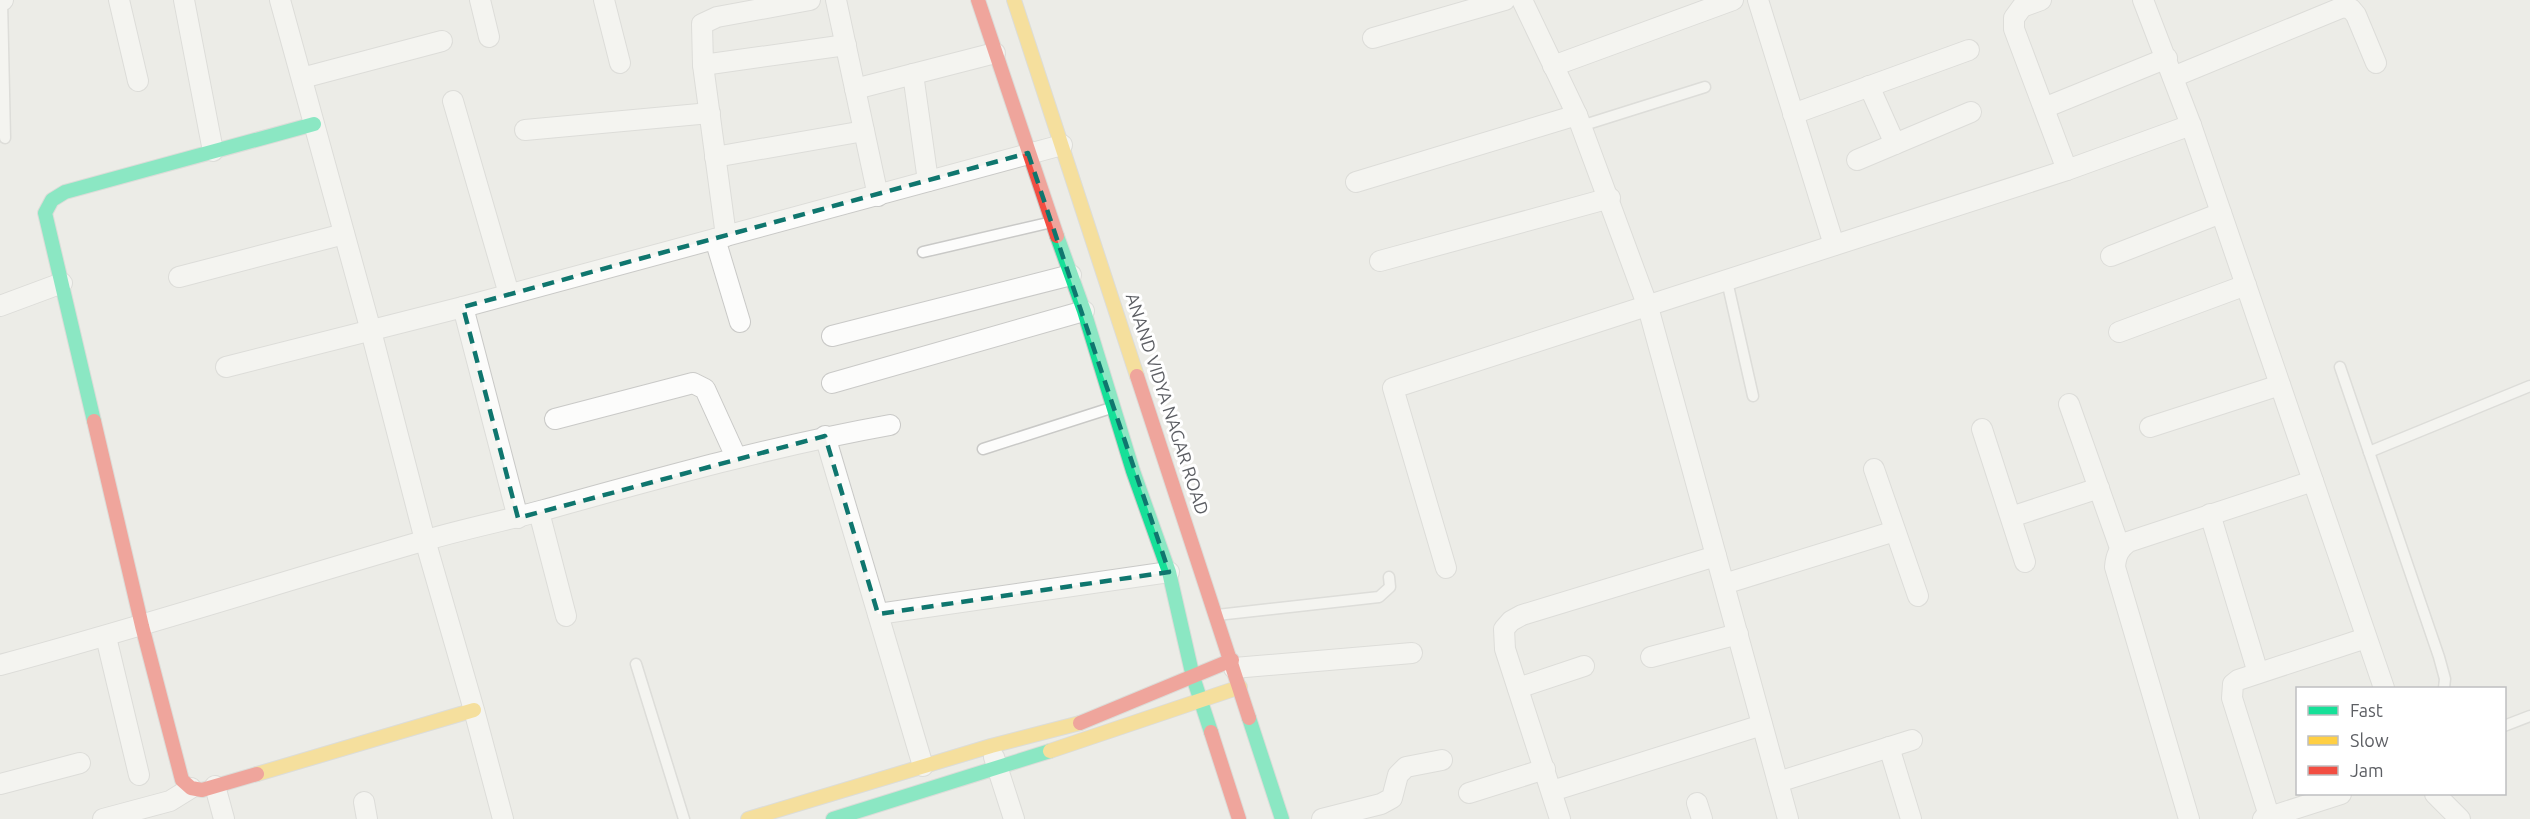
<svg xmlns="http://www.w3.org/2000/svg" width="2530" height="819" font-family="Ubuntu,sans-serif">
	<style>
		.lines { fill: none; stroke-linecap: round; stroke-linejoin: round }
		.lane-casing { stroke: #c9c9c7; stroke-width: 13 }
		.street-casing { stroke: #c9c9c7; stroke-width: 22 }
		.fast-casing { stroke: #c8c9c7; stroke-width: 16 }
		.slow-casing { stroke: #c8c9c7; stroke-width: 16 }
		.jam-casing { stroke: #c8c9c7; stroke-width: 16 }
		.lane { stroke: #fcfcfb; stroke-width: 10 }
		.street { stroke: #fcfcfb; stroke-width: 20 }
		.fast { stroke: #16e098; stroke-width: 14 }
		.slow { stroke: #ffcf43; stroke-width: 14 }
		.jam { stroke: #f24e42; stroke-width: 14 }
		.marked { fill: none; stroke: #0f766e; stroke-width: 4.5; stroke-dasharray: 12 8; stroke-linejoin: round }
		.labels { text-anchor: middle; stroke-width: 6; stroke-linejoin: round; paint-order: stroke }
		.street-label { font-size: 18px; fill: #5d5f64; stroke: #fff }
	</style>
	<rect width="100%" height="100%" fill="#ecece7"/>
	<g class="lines">
		<!-- lane casing -->
		<g class="lane-casing">
			<g id="lane">
				<path d="M2,0L5,138"/>
				<path d="M1581,126L1705,87"/>
				<path d="M923,252L1052,222"/>
				<path d="M1727,281L1753,396"/>
				<path d="M2340,367L2439,657L2445,679L2444,688"/>
				<path d="M983,449L1111,408"/>
				<path d="M2369,452L2530,386"/>
				<path d="M1217,615L1379,597L1390,587L1389,577"/>
				<path d="M636,664L684,819"/>
				<path d="M2504,726L2530,716"/>
			</g>
		</g>
		<!-- street casing -->
		<g class="street-casing">
			<g id="street">
				<path d="M119,0L138,81"/>
				<path d="M184,0L213,151"/>
				<path d="M280,0L371,331L425,540L474,710L503,819"/>
				<path d="M480,0L489,37"/>
				<path d="M604,0L620,63"/>
				<path d="M836,0L878,196"/>
				<path d="M1522,0L1577,115L1648,307L1788,819"/>
				<path d="M1758,0L1834,245"/>
				<path d="M2041,0L2022,7L2014,18V29L2067,170"/>
				<path d="M2143,0L2191,125L2384,688"/>
				<path d="M0,1L3,0"/>
				<path d="M1373,38L1505,0"/>
				<path d="M703,65L846,45"/>
				<path d="M1553,66L1733,0"/>
				<path d="M913,74L928,181"/>
				<path d="M2173,77L2343,7L2351,9L2356,15L2376,63"/>
				<path d="M302,78L442,41"/>
				<path d="M1869,86L1895,144"/>
				<path d="M855,89L995,53"/>
				<path d="M453,101L509,294"/>
				<path d="M2044,108L2167,58"/>
				<path d="M1793,114L1969,50"/>
				<path d="M525,130L710,113"/>
				<path d="M715,157L864,131"/>
				<path d="M1857,160L1971,112"/>
				<path d="M1356,182L1577,115"/>
				<path d="M726,236L703,65L702,24L717,17L810,0"/>
				<path d="M715,239L740,322"/>
				<path d="M2111,256L2221,213"/>
				<path d="M1380,261L1610,198"/>
				<path d="M179,277L344,234"/>
				<path d="M0,306L62,283"/>
				<path d="M463,307L518,518"/>
				<path d="M2119,332L2246,285"/>
				<path d="M832,336L1071,275"/>
				<path d="M226,367L463,307L1062,145"/>
				<path d="M832,383L1084,311"/>
				<path d="M2069,404L2120,548"/>
				<path d="M555,419L693,383L705,389L736,457"/>
				<path d="M2150,427L2280,385"/>
				<path d="M1982,429L2025,562"/>
				<path d="M825,436L923,766"/>
				<path d="M1874,469L1918,596"/>
				<path d="M539,512L566,616"/>
				<path d="M2210,514L2258,673"/>
				<path d="M2011,517L2099,488"/>
				<path d="M1446,568L1393,388L2067,170L2191,125"/>
				<path d="M1724,584L1895,531"/>
				<path d="M878,614L1169,572"/>
				<path d="M106,637L139,775"/>
				<path d="M1651,657L1738,634"/>
				<path d="M0,665C142,627 281,582 423,541C463,529 504,521 544,510C659,478 773,446 890,425"/>
				<path d="M1234,668L1412,653"/>
				<path d="M1518,688L1584,666"/>
				<path d="M1889,747L1911,819"/>
				<path d="M994,757L1014,819"/>
				<path d="M1778,782L1912,740"/>
				<path d="M0,784L80,763"/>
				<path d="M215,786L224,819"/>
				<path d="M1552,791L1762,725"/>
				<path d="M1469,793L1545,769"/>
				<path d="M2435,794L2460,819"/>
				<path d="M364,802L367,819"/>
				<path d="M1697,803L1702,819"/>
				<path d="M103,819L170,801L191,788"/>
				<path d="M1322,819L1381,804L1392,798L1398,775L1406,767L1442,760"/>
				<path d="M1560,819L1505,649L1504,629L1511,621L1522,615L1716,556"/>
				<path d="M2189,819L2115,567C2116,555 2119,549 2128,542L2313,481"/>
				<path d="M2263,819L2341,794"/>
				<path d="M2270,819L2232,698L2233,684L2238,680L2366,638"/>
			</g>
		</g>
		<!-- fast casing -->
		<g class="fast-casing">
			<g id="fast">
				<path d="M1057,236L1084,311L1133,471L1169,572L1193,677L1211,732"/>
				<path d="M94,421L45,213L52,200L65,192L314,124"/>
				<path d="M1249,718L1282,819"/>
				<path d="M833,819L1050,751"/>
			</g>
		</g>
		<!-- slow casing -->
		<g class="slow-casing">
			<g id="slow">
				<path d="M1014,0L1137,376"/>
				<path d="M1050,751L1240,687"/>
				<path d="M257,774L474,710"/>
				<path d="M748,819L991,746L1080,723"/>
			</g>
		</g>
		<!-- jam casing -->
		<g class="jam-casing">
			<g id="jam">
				<path d="M978,0L1057,236"/>
				<path d="M1137,376L1249,718"/>
				<path d="M94,421L142,626L182,780L191,788L202,790L257,774"/>
				<path d="M1080,723L1232,660"/>
				<path d="M1211,732L1239,819"/>
			</g>
		</g>
		<!-- lane -->
		<use href="#lane" class="lane"/>
		<!-- street -->
		<use href="#street" class="street"/>
		<!-- fast -->
		<use href="#fast" class="fast"/>
		<!-- slow -->
		<use href="#slow" class="slow"/>
		<!-- jam -->
		<use href="#jam" class="jam"/>
	</g>
	<!-- marked area -->
	<path d="M0 0H2530V819H0ZM1028,153L1169,572L878,614L825,436L518,518L463,307Z" fill="#ecece7" fill-opacity=".55" fill-rule="evenodd"/>
	<path class="marked" d="M1028,153L1169,572L878,614L825,436L518,518L463,307Z"/>
	<g class="labels">
		<!-- street labels -->
		<g class="street-label">
			<text transform="translate(1167 404) rotate(72)" y="6">ANAND VIDYA NAGAR ROAD</text>
		</g>
	</g>
	<!-- legend -->
	<rect x="2296" y="687" width="210" height="108" fill="#ffffff" stroke="#bebfc1" stroke-width="1.5"/>
	<rect x="2308" y="706" width="30" height="9" fill="#16e098" stroke="#bebfc1" stroke-width="1.5"/>
	<text x="2350" y="717" font-size="18" fill="#5d5f64">Fast</text>
	<rect x="2308" y="736" width="30" height="9" fill="#ffcf43" stroke="#bebfc1" stroke-width="1.5"/>
	<text x="2350" y="747" font-size="18" fill="#5d5f64">Slow</text>
	<rect x="2308" y="766" width="30" height="9" fill="#f24e42" stroke="#bebfc1" stroke-width="1.5"/>
	<text x="2350" y="777" font-size="18" fill="#5d5f64">Jam</text>
</svg>
